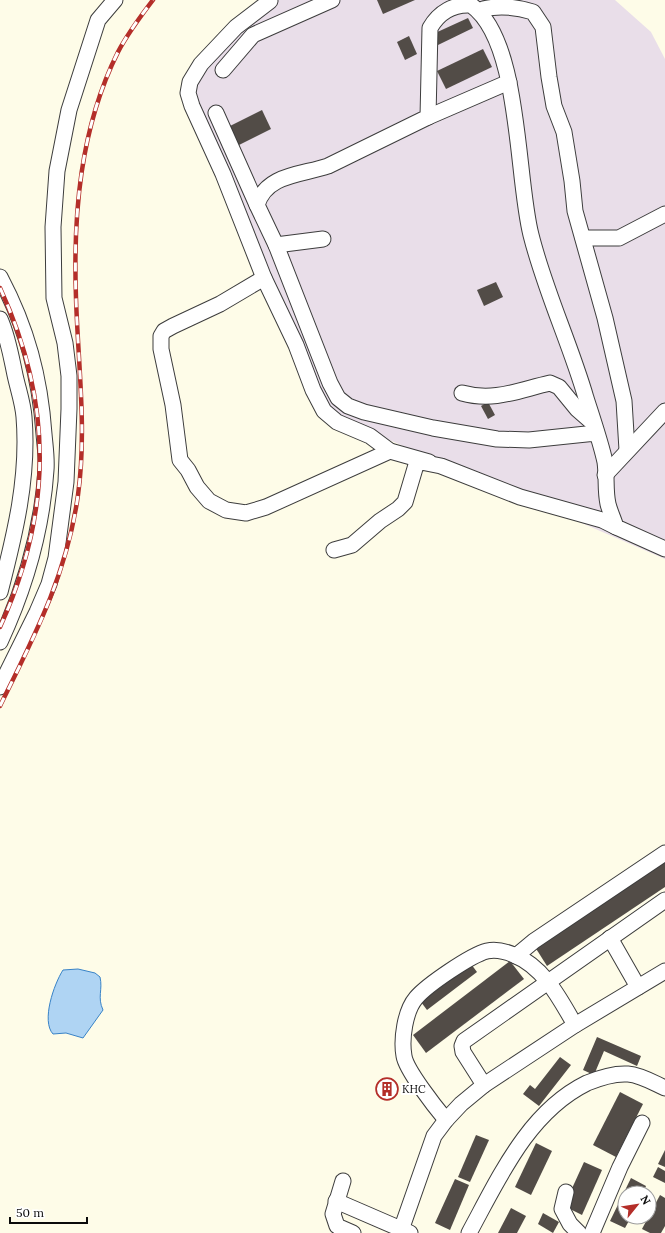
<svg xmlns="http://www.w3.org/2000/svg" width="665" height="1233" font-family="Lora,serif">
	<style>
		.industrial { fill: #e9dee9 }
		.water { fill: #afd4f3; stroke: #3983c7 }
		.building { fill: #524c47 }
		.lines { fill: none; stroke-linecap: round; stroke-linejoin: round }
		.minor-casing { stroke: #3d3d3d; stroke-width: 17 }
		.minor { stroke: #fff; stroke-width: 15 }
		.rail-casing { stroke: #b42e29; stroke-width: 4.5 }
		.rail { stroke: #fff; stroke-width: 3; stroke-dasharray: 9; stroke-linecap: butt }
		.labels { text-anchor: middle; stroke-width: 4; stroke-linejoin: round; paint-order: stroke }
		.poi-label { font-size: 11px; fill: #0a0a0a; stroke: #fff; text-anchor: start }
	</style>
	<rect width="100%" height="100%" fill="#fefce8"/>
	<!-- industrial -->
	<path class="industrial" d="M264,0H615L651,32L665,59V559L329,414L187,92Z"/>
	<!-- water -->
	<path class="water" d="M78,969L95,973L100,977C103,990 97,997 103,1010L83,1038L66,1033L53,1034C41,1021 54,984 63,970Z"/>
	<!-- building -->
	<g class="building">
		<path d="M377,0H415L383,14Z"/>
		<path d="M468,18L473,28L438,45L433,34Z"/>
		<path d="M409,36L417,54L405,60L397,42Z"/>
		<path d="M483,49L492,67L446,89L437,71Z"/>
		<path d="M262,110L271,129L235,147L226,128Z"/>
		<path d="M496,282L503,297L484,306L477,290Z"/>
		<path d="M488,402L495,415L488,419L481,406Z"/>
		<path d="M665,859V887L547,966L535,947Z"/>
		<path d="M510,961L524,979L426,1053L413,1035Z"/>
		<path d="M471,964L477,972L427,1010L421,1002Z"/>
		<path d="M597,1037L641,1056L637,1066L604,1051L594,1075L583,1070Z"/>
		<path d="M560,1057L571,1065L539,1106L523,1094L530,1085L535,1089Z"/>
		<path d="M388,1079L397,1091L386,1100L377,1088Z"/>
		<path d="M620,1092L643,1104L616,1157L593,1145Z"/>
		<path d="M476,1135L489,1140L470,1182L458,1177Z"/>
		<path d="M536,1143L552,1151L531,1195L515,1187Z"/>
		<path d="M665,1150V1167L658,1164Z"/>
		<path d="M584,1162L602,1170L582,1215L564,1206Z"/>
		<path d="M658,1167L665,1171V1183L653,1177Z"/>
		<path d="M631,1178L646,1186L643,1193H625V1217H631L625,1228L610,1221Z"/>
		<path d="M455,1179L469,1185L450,1230L435,1223Z"/>
		<path d="M660,1195L665,1198V1226L661,1233H650L642,1229Z"/>
		<path d="M511,1208L526,1216L517,1233H498Z"/>
		<path d="M543,1213L559,1222L553,1233L538,1224Z"/>
	</g>
	<g class="lines">
		<!-- minor casing -->
		<g class="minor-casing">
			<g id="minor">
				<path d="M270,1L236,27L201,64L190,82L188,93L192,106L223,174L264,278L296,345L313,390L324,411L337,422L370,436L390,451L429,462"/>
				<path d="M483,9C500,5 517,7 533,12L543,27L549,77L554,106L564,132L572,181L575,211L605,318L624,401L627,450"/>
				<path d="M223,70L253,35L332,0"/>
				<path d="M216,113L257,205"/>
				<path d="M428,117L509,82"/>
				<path d="M583,238H619L665,214"/>
				<path d="M276,245L323,239"/>
				<path d="M0,277C27,328 40,377 44,434C45,446 47,458 46,470C42,530 25,588 0,642"/>
				<path d="M264,278L220,304L173,326L164,331L161,336V349L173,405L180,460L188,470L197,487L209,501L226,510L246,513L266,507L390,451"/>
				<path d="M0,319C8,337 11,356 15,375C18,389 23,403 24,417C29,477 15,534 0,592"/>
				<path d="M462,393C494,402 519,390 550,383L559,387L577,409L593,423"/>
				<path d="M596,433L529,440L497,439L433,428L364,412L348,406L338,398L330,383L276,245L257,205C266,174 302,175 328,166L428,117L430,28C439,12 454,4 471,5C521,40 516,177 531,235C545,291 570,343 586,398C592,417 601,443 605,462C607,476 605,491 608,504C610,512 614,520 616,527L665,549"/>
				<path d="M605,475L665,411"/>
				<path d="M334,550L352,545L380,521L398,509L405,502L416,465L421,462L441,466L520,497L602,520L616,527"/>
				<path d="M0,687L37,612L49,584L56,558L66,482L69,409V376L65,343L54,298L53,227L57,171L69,110L98,20L115,0"/>
				<path d="M610,938L638,987"/>
				<path d="M516,956L534,941L665,853"/>
				<path d="M484,1085L463,1052L462,1046L464,1041L665,900"/>
				<path d="M446,1120C436,1108 406,1070 404,1056C401,1039 405,1011 416,998C427,985 471,955 487,951C496,949 507,952 514,955C544,967 560,999 575,1025"/>
				<path d="M343,1181L333,1214L337,1226L353,1233"/>
				<path d="M566,1192L562,1209L570,1224L579,1233"/>
				<path d="M336,1201L410,1233"/>
				<path d="M400,1233L434,1136L446,1120L461,1104L484,1085L575,1025L665,971"/>
				<path d="M469,1233C499,1178 528,1112 587,1083C599,1078 614,1073 628,1074C641,1075 654,1083 665,1088"/>
				<path d="M592,1233L620,1167L642,1123"/>
			</g>
		</g>
		<!-- minor -->
		<use href="#minor" class="minor"/>
		<!-- rail casing -->
		<g class="rail-casing">
			<g id="rail">
				<path d="M0,288C53,403 53,511 0,627"/>
				<path d="M0,706C35,635 67,574 78,495C87,430 78,364 76,298C73,215 80,128 118,52C128,33 140,17 153,0"/>
			</g>
		</g>
		<!-- rail -->
		<use href="#rail" class="rail"/>
	</g>
	<!-- icons -->
	<defs>
		<g id="building-ring" transform="scale(1.15)"><circle r="9.5" fill="#fff" stroke="#b42e29" stroke-width="1.5"/><path d="M-4-6H4V6H1V3H-1V6H-4ZM-2.5-4.3h1.7v1.8h-1.7ZM.8-4.3h1.7v1.8H.8ZM-2.5-1h1.7V.8h-1.7ZM.8-1h1.7V.8H.8Z" fill="#b42e29"/></g>
	</defs>
	<g fill-rule="evenodd">
		<use href="#building-ring" x="387" y="1089"/>
	</g>
	<g class="labels">
		<!-- poi labels -->
		<g class="poi-label">
			<text x="402" y="1093">КНС</text>
		</g>
	</g>
	<!-- north arrow -->
	<g transform="translate(637 1205) rotate(60)"><circle r="19" fill="#ffffff" stroke="#9d9d9d"/>
	<path d="M0-3L7 15L0 10L-7 15Z" fill="#b42e29"/>
	<text y="-6" font-size="11" font-weight="bold" text-anchor="middle" fill="#0a0a0a">N</text>
	</g>
	<!-- scale -->
	<path d="M10 1217v6h77v-6" fill="none" stroke="#0a0a0a" stroke-width="2"/>
	<text x="16" y="1217" font-size="12" fill="#0a0a0a" stroke="#ffffff" stroke-width="3" paint-order="stroke">50 m</text>
</svg>
